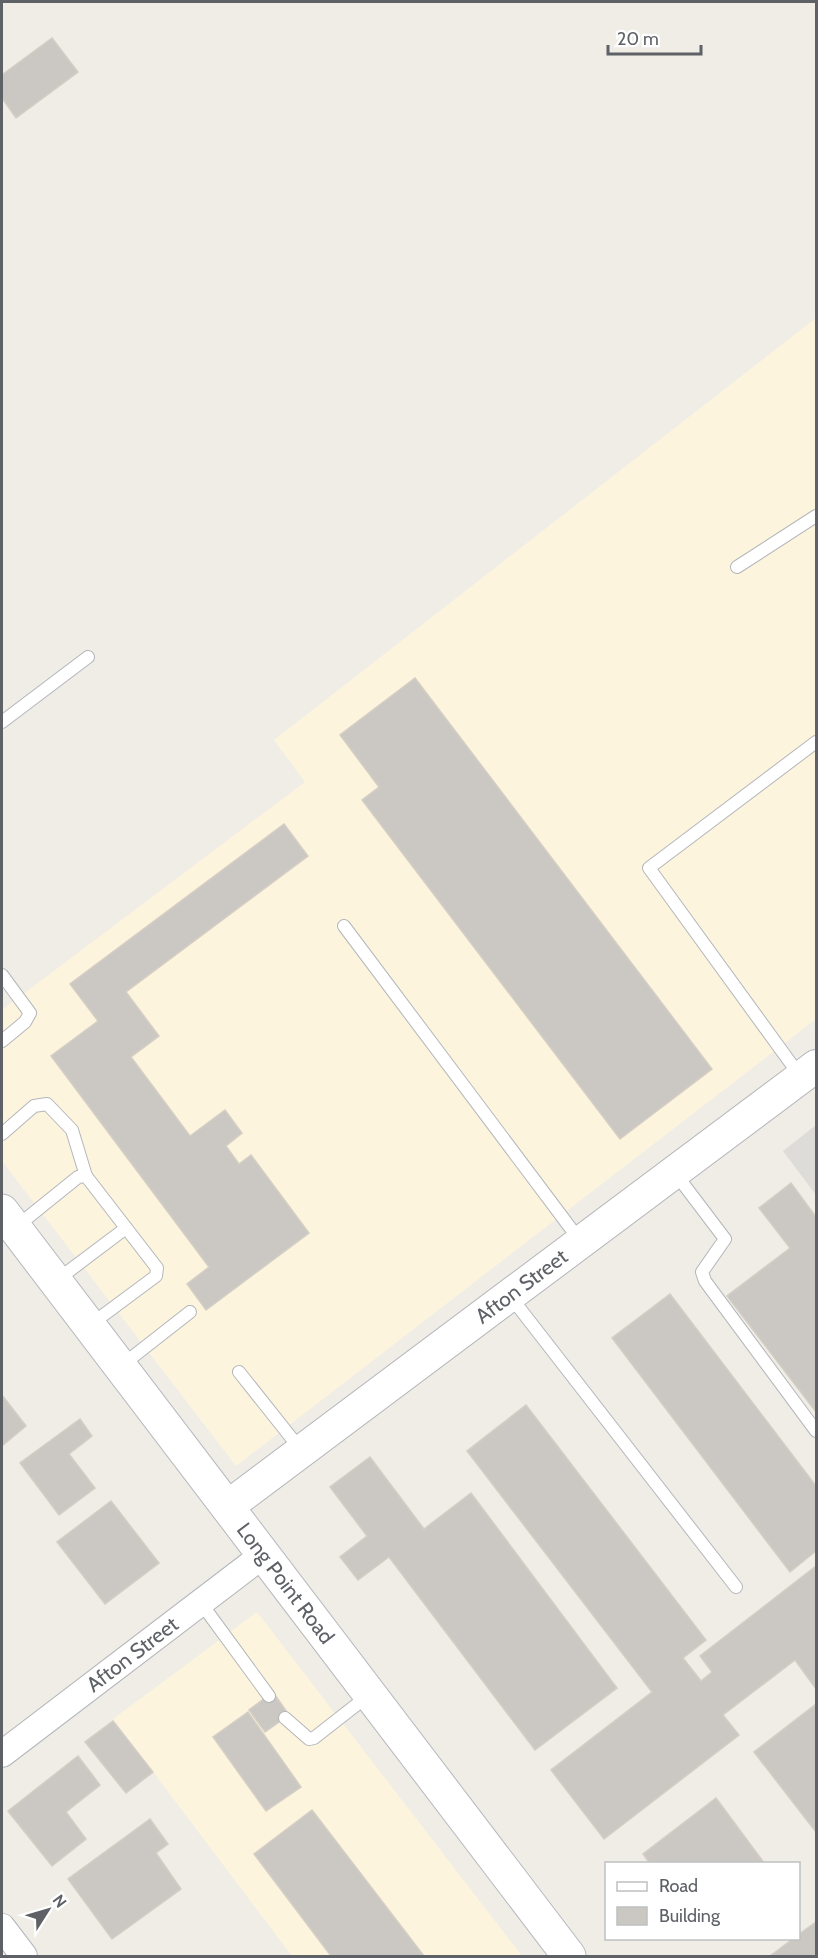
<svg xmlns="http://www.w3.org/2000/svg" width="818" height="1958" font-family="Cabin,sans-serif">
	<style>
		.commercial { fill: #fdf4de }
		.industrial { fill: #dedcd8 }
		.building { fill: #cbc8c3; stroke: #d4cec4; stroke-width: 1.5 }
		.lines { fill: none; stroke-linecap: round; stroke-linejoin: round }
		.service-casing { stroke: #b3b6ba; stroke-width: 14 }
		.minor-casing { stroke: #b3b6ba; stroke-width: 28 }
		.tertiary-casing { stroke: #b3b6ba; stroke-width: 34 }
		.secondary-casing { stroke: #b5b8bd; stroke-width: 35 }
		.service { stroke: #fff; stroke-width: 12 }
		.minor { stroke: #fff; stroke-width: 26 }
		.tertiary { stroke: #fff; stroke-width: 32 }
		.secondary { stroke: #fff; stroke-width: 33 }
		.labels { text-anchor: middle; stroke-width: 6; stroke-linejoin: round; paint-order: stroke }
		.street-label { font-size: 21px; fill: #5e6166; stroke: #fff }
	</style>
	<rect width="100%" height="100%" fill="#efede6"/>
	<!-- commercial -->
	<g class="commercial">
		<path d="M816,318V1019L236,1466L2,1161V1010L305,782L274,740Z"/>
		<path d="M257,1612L522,1956H292L113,1719Z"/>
	</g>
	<!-- industrial -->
	<path class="industrial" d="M816,1125V1195L783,1151Z"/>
	<!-- building -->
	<g class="building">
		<path d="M52,38L78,72L16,118L2,98V75Z"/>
		<path d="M415,678L712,1069L620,1139L362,800L379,787L340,735Z"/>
		<path d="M284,824L308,856L126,992L159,1036L131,1057L190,1136L225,1110L242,1133L226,1146L239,1164L251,1155L309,1233L206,1310L187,1284L209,1267L51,1056L98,1021L70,984Z"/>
		<path d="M791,1183L816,1217V1412L727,1296L790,1248L759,1208Z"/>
		<path d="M670,1294L816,1486V1551L790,1572L612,1338Z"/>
		<path d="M2,1395L26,1426L2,1446Z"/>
		<path d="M526,1405L706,1640L683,1658L701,1681L712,1672L700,1656L816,1566V1689L795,1660L723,1715L739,1735L604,1839L551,1770L652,1692L467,1451Z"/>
		<path d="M80,1419L92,1436L69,1454L95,1488L59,1515L20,1463Z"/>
		<path d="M370,1457L424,1529L471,1493L617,1688L535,1750L389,1557L358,1580L340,1557L367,1536L330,1487Z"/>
		<path d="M111,1501L159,1563L105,1604L57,1542Z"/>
		<path d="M273,1692L289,1715L265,1732L249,1710Z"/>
		<path d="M816,1704V1832L754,1752Z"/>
		<path d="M248,1712L301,1787L266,1811L213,1737Z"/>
		<path d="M113,1721L153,1772L126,1793L85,1742Z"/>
		<path d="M78,1756L100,1785L66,1812L86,1839L52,1866L8,1811Z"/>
		<path d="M716,1798L765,1864H650L643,1854Z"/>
		<path d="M312,1810L424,1956H331L254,1854Z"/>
		<path d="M150,1819L168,1844L156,1853L181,1889L112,1939L68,1879Z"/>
		<path d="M816,1922V1956H770L794,1938H798V1935Z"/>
	</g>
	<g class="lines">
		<!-- service casing -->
		<g class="service-casing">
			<g id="service">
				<path d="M737,567L816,516"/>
				<path d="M2,722L88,657"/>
				<path d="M344,926L581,1242"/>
				<path d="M2,975L30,1013L25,1022L2,1041"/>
				<path d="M800,1076L649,868L816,742"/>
				<path d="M2,1134L34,1106L47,1104L72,1130L86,1176"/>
				<path d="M675,1173L725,1239L702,1272L705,1281L816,1431"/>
				<path d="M16,1227L78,1177L86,1176L157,1268L156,1276L90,1325"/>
				<path d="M57,1280L126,1228"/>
				<path d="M510,1296L736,1587"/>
				<path d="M121,1366L190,1312"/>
				<path d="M239,1372L301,1450"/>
				<path d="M201,1603L269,1696"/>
				<path d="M285,1718L309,1739L314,1738L369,1695"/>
			</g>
		</g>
		<!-- minor casing -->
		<g class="minor-casing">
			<g id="minor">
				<path id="s1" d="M2,1754L263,1555"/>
				<path d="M2,1927L24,1956"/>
			</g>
		</g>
		<!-- tertiary casing -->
		<g class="tertiary-casing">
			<g id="tertiary">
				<path id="s2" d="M227,1507L816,1066"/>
			</g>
		</g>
		<!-- secondary casing -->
		<g class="secondary-casing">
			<g id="secondary">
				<path id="s3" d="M2,1211L569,1956"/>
			</g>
		</g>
		<!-- service -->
		<use href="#service" class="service"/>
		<!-- minor -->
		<use href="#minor" class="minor"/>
		<!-- tertiary -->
		<use href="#tertiary" class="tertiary"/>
		<!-- secondary -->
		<use href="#secondary" class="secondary"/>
	</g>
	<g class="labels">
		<!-- street labels -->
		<g class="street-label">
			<text dy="7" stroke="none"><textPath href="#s2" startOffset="368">Afton Street</textPath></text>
			<text dy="7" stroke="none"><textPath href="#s3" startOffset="468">Long Point Road</textPath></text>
			<text dy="7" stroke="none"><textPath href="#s1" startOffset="164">Afton Street</textPath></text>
		</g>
	</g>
	<!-- border -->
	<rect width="818" height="1958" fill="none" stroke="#5e6166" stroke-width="6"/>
	<!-- legend -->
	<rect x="605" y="1862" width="195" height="78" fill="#ffffff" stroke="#bfc0c2" stroke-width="1.5"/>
	<rect x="617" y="1882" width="30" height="9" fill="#ffffff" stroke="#bfc0c2" stroke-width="1.5"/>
	<text x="659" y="1892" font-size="18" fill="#5e6166">Road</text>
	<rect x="617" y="1907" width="30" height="18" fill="#cbc8c3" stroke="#bfc0c2" stroke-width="1.5"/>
	<text x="659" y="1922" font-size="18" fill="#5e6166">Building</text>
	<!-- north arrow -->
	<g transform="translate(48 1910) rotate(53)" stroke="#ffffff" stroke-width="4.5" paint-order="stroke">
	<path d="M0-4.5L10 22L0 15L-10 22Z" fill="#5e6166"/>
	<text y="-9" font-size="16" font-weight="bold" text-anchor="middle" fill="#5e6166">N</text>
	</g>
	<!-- scale -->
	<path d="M608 45v9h93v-9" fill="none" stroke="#5e6166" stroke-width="3"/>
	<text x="617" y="45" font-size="18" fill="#5e6166" stroke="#ffffff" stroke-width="4.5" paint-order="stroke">20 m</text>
</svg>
